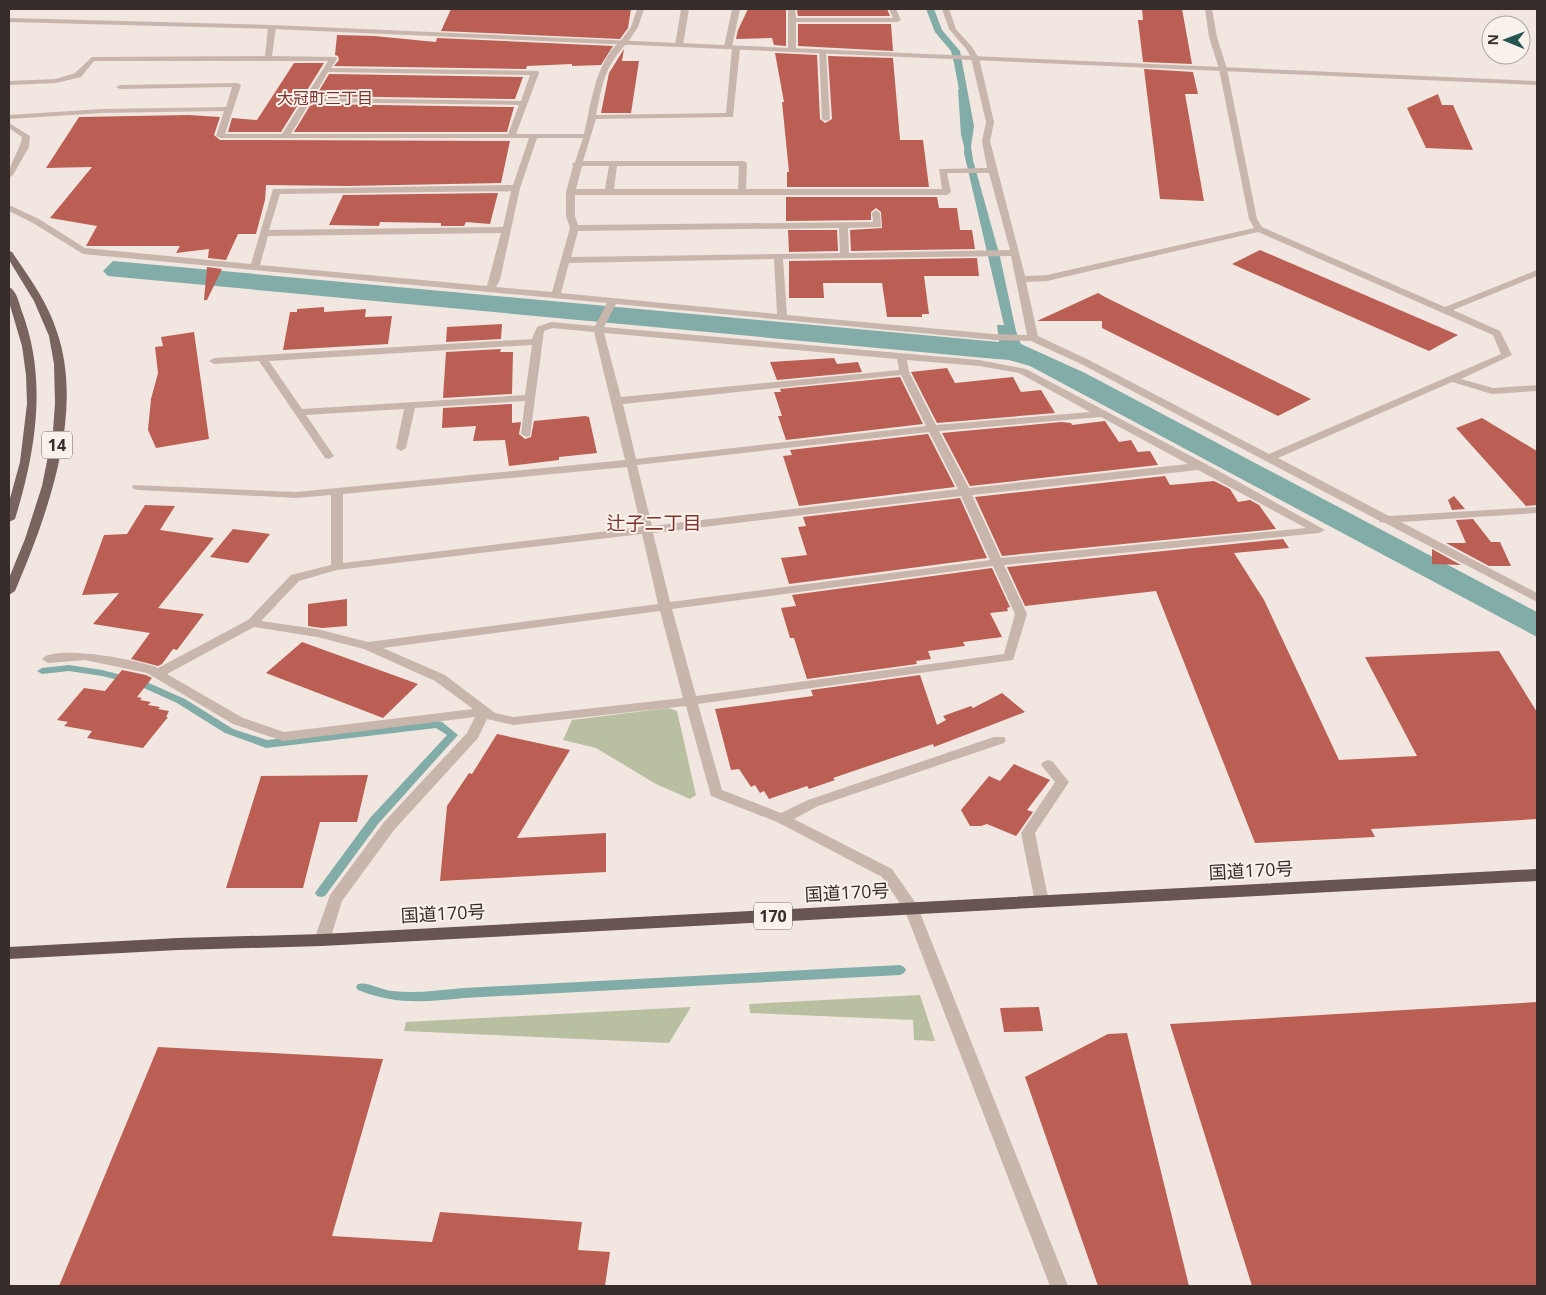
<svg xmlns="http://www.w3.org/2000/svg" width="1546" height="1295" font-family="'Open Sans','Noto Sans JP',sans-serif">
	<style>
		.green { fill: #b9bfa1 }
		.water { fill: #82aca8 }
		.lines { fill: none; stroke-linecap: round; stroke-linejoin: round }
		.stream { fill: #82aca8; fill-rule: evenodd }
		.building { fill: #bb5f54 }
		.service { fill: #c8b6ad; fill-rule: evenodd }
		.minor { fill: #c8b6ad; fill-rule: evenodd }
		.tertiary { fill: #c8b6ad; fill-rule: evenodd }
		.primary { fill: #78635e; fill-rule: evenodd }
		.trunk { fill: #685450; fill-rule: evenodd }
		.labels { text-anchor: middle; stroke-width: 4; stroke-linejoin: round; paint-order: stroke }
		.far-neighbourhood-label { font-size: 16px; fill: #7f332b; stroke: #f9f1ec }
		.shield { fill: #f9f1ec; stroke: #716865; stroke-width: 1 }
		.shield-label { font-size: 16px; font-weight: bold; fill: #372d2b }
		.street-label { font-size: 18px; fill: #372d2b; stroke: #f9f1ec }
		.neighbourhood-label { font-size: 19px; fill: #7f332b; stroke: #f9f1ec }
	</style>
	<rect width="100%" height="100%" fill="#f1e7e0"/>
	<!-- green -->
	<g class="green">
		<path d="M668,708L677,711L696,795L690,799L656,784L596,748L563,740L572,720Z"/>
		<path d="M920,995L935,1041L914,1040L913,1020L750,1013L749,1004Z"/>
		<path d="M691,1007L669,1043L404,1031L406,1022Z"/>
	</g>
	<!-- water -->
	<path class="water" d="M926,9H934L942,30L960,51L974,126L971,146L973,160L1000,257L1016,331L1021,344L1085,373L1537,612V637L1030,366L1009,360L985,358L108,276L103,271L113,261L999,342L997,325H1004L964,153L966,126L954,63L951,51L935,32Z"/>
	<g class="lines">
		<!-- stream -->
		<g class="stream">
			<path d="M961,88L964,90L967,135L971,150L968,152L965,150L961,135L958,90Z"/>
			<path d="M69,665L102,670L142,680L185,699L233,729L267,740L438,721L442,722L458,735L378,824L325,896L321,897L317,896L315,893L317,890L370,818L447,735L436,728L266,748L225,733L177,703L135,684L102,676L69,671L42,674L37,671L42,668Z"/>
			<path d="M900,965L904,967L906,970L904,973L900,975L464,998C425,1002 395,1005 358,990L356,987L358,984C366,981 382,990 392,991C416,994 440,990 464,988Z"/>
		</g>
	</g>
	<!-- building -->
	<g class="building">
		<path d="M451,9H631L628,28L620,39L441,31Z"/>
		<path d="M748,9L786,10V46L774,45L772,38L736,39L738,30Z"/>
		<path d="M841,9H887L890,16H798L797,10Z"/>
		<path d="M1142,9H1182L1192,64L1143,62L1138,20H1143Z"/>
		<path d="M798,24H891L893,51L798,46Z"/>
		<path d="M337,35L374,36L436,42L437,38L613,46L601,65L572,66V64L527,66L526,69L334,66L339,60L338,56L335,55Z"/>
		<path d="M624,49L622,61H639L631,113H601L609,73Z"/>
		<path d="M775,53L817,55L820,119L825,123L832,119L828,56L893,58L900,140H923L929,187H787V172H789L782,102H784Z"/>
		<path d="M294,63H324L281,132H228L232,118L257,120Z"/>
		<path d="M1144,69L1193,72L1198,94H1185L1204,201L1160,199Z"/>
		<path d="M329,74L523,77L515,99L316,96Z"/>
		<path d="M1438,94L1442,105H1453L1473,150L1426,148L1407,108Z"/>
		<path d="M311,104L514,107L507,132H294Z"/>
		<path d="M189,115L220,117L214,135L220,140L510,141L501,183L347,186L266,185L265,200L256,234H238L226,260L208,258L209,249L176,253L180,246H86L97,226L50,218L92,167L46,168L79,117Z"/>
		<path d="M498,193L490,224L466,222L464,226H441V223L380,222L379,226L329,225L343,195Z"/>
		<path d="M786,197H937L939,208H957L960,230H972L975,249L851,251L850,230L882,228L881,212L876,208L871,212V220L786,221Z"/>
		<path d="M788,230H837L838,251L789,252Z"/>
		<path d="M1260,250L1458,335L1429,351L1232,264Z"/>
		<path d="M977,258L979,276H924L929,314H922V317H887L882,283H823L824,298H789V261Z"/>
		<path d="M207,267L222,269L207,300H204Z"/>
		<path d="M1098,293L1105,297L1311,399L1278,416L1102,328V321H1037Z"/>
		<path d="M324,307V312L366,309L365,317L392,316L388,344L283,350L290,312H297V309Z"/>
		<path d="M502,324L501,339L446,342L447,327Z"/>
		<path d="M194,332L209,439L156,448L148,430L151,399L158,373L155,347L163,346L161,337Z"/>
		<path d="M501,349L500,352H513L512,394L443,398L446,352Z"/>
		<path d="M834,358L837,364L858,362L862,372L777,380L770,362Z"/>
		<path d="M947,368L955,383L1013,377L1021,392L1041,390L1055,413L937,423L911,372Z"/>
		<path d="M900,377L923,424L786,440L778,416H782L774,392H781L780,389Z"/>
		<path d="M512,404V423L521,422L519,434L525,439L531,437L534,421L585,416L589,417L597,453L559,457V460L509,466L505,440L473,441L476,426L442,428L443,408Z"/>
		<path d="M1482,418L1537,451V505L1526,506L1456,428Z"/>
		<path d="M1105,421L1119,442L1131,440L1138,452L1150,451L1158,465L970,486L942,433L1061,422L1071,423L1072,425Z"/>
		<path d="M928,434L955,487L799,506L783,456L792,455L790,450Z"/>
		<path d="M1165,476L1170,485L1214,481L1230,489L1238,502L1250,500L1259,505L1276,529L1002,556L975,497Z"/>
		<path d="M1454,496L1465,509L1452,510L1448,500Z"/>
		<path d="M960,498L987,558L789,584L781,558L807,555L798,527L806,526L803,517Z"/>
		<path d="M145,505L175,506L160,530L214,538L158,608L204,614L177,650L173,649L162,664L158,666L131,659L150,633L93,624L119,593L82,595L104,535L127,534Z"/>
		<path d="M1473,519L1491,542H1500L1511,566H1489L1446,543H1466L1456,520Z"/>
		<path d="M233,529L270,534L248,563L210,557Z"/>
		<path d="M1283,539L1289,548L1234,553L1264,600L1339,760L1417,756L1365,657L1499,651L1537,712V819L1371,829L1375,837L1255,843L1156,591L1025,606L1007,567Z"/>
		<path d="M1432,549L1461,565L1432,564Z"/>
		<path d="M992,568L1010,607L1007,608L1008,611L990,613L1002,637L963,642L965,646L928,651L931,659L916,661L917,664L807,679L794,638H790L781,608L796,606L792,595Z"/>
		<path d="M347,599V626L322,628L308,626V604Z"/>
		<path d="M302,642L418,684L383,718L266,673Z"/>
		<path d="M122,670L146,675L152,678L137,697L142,698L140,700L151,702L148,705L160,707L158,709L169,711L166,717H168L143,748L87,738L92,731L64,726L68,722L57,720L84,688L105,691Z"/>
		<path d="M920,675L937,725L946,720L943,716L971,706L973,708L1002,693L1025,712L934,747L933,744L833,778L835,780L809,789L807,786L769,799L764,791L760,793L755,785L751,787L739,769L731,770L715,709L813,696L811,690Z"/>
		<path d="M497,734L570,750L517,838L606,833V872L440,881L447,806L469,773L472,774Z"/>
		<path d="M1014,764L1050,780L1027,810L1033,812L1019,832L1016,836L987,824L981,826H970L961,810L989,776L1000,781Z"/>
		<path d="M368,775L357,822H320L303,888H226L261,776Z"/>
		<path d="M1537,1002V1286H1252L1170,1024Z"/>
		<path d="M1039,1007L1043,1031L1004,1032L1000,1008Z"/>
		<path d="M1127,1033L1189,1286H1098L1025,1077L1108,1034Z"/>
		<path d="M158,1047L383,1059L332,1236L432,1242L440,1212L582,1222L578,1250L610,1252L605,1286H59Z"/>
	</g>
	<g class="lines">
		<!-- service -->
		<g class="service">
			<path d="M637,9H644L638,27L626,45H620L619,43L631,27Z"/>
			<path d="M1048,760L1053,762L1069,782L1035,833L1049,902L1047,906L1042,907L1037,906L1035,902L1021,833L1055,782L1041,765L1043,762Z"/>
		</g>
		<!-- minor -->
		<g class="minor">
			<path d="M681,9H689L683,45L679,47L675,45Z"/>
			<path d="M732,9H740L732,47L728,49L724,47Z"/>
			<path d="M788,9H795L796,18H893L889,9H896L901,20L897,22H796V50L792,52L788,50Z"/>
			<path d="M942,9H949L956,29L972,47L979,58L994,122L990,141L1025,276L1047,275L1254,228L1249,219L1219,69L1209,37L1205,9H1212L1217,37L1227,69L1257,219L1262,227L1445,307L1537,270V276L1453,310L1500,331L1512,355L1461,379L1493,388L1537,385V391L1492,394L1452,382L1278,458L1389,516L1537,507V513L1401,522L1537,593V602L1385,523L1380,522L1378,520L1081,364L1031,341L994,340L616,304L604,327L979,360L1026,369L1206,464L1325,530L1319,533L1004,565L1027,614L1013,660L698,704L722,790L781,813L808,800L994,737H1004L1006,740L1004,743L818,806L794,819L892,869L917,905L1068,1286H1050L905,911L882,877L777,822L711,796L686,706L513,725L487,719L478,738L394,830L342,901L330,940L327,944L322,946L317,944L314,940L330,895L384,822L467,733L475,717L283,741L233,724L147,673L85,660L48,663L42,659C54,644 140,660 158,668L248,620L291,575L331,565V495L296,498L138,490L134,489L132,487L134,485L296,492L625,460L594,332L552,328L544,331L530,436L526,437L521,434L525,401L415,408L406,448L401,451L396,448L404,409L306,415L334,456L329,459L325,458L259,361L214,364L209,361L214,358L532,339L537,327L551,322L595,326L607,303L83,254L33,223L9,211V205L39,219L85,248L251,264L273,189L513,185L529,138H220L216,136L224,111L102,113L9,119V115L102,109L226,107L232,87L120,89L116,87L120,85L237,83L241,85L225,134H282L328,61H94L81,77L56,83L9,85V81L56,79L75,73L92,57L265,56L268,27L272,25L276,27L272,56L336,57L337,59L331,68L538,71L539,73L516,134H584C592,101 594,66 620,41L627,43C604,68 603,82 596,115L726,113L732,48L736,46L740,48L733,117L596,119L583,161H743L747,163L746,189H942L939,169L987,168L982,141L986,122L971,58L967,50L949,29ZM328,72L530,75L521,101L313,98ZM310,102L519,105L508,134H291ZM537,138H583L575,162L572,164L573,166L566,192V216L570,228L552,292L496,287L500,280L520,188ZM582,166H609L605,189H576ZM617,166H739L738,189H614ZM947,173H989L1010,250L849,253L848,228L881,227L880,213L876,210L872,213L873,222L578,225L575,216V195H947L951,192ZM511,191L503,227L269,230L280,194ZM839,228L840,253L571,257L578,231ZM1258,232L1493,335L1501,354L1269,454L1089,360L1038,336L1026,282L1047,281ZM501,233L487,286L260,265L268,236ZM1011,256L1027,335L994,334L787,315L783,259ZM774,259L777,314L561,293L569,263ZM604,333L897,359L899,370L621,397ZM532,345L525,395L302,409L269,361ZM907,360L979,366L1019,373L1090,412L936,425L909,372ZM901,375L926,426L636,459L623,404ZM1101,417L1188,464L969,488L939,431ZM929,432L958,489L652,526L637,465ZM627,467L641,527L343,563V494ZM1198,470L1306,528L1001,558L972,495ZM961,496L990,560L670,602L653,533ZM642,534L658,604L368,642L317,629L261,621L299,581L337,570ZM993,566L1015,614L1004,654L696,696L672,609ZM660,611L683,698L513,717L495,713L445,675L383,648ZM254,627L317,637L364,649L435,681L473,709L284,732L243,718L167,674Z"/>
			<path d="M819,49L826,51L830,119L826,121L822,119Z"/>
			<path d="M9,123L30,136L29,147L13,175L9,178C8,163 20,152 22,137L9,128Z"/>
		</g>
		<!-- tertiary -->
		<path class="tertiary" d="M9,18L272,25L1537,81V85L272,29L9,22Z"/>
		<!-- primary -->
		<g class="primary">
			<path d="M9,251L12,252C29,277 48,303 57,332C85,413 47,516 15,591L9,595V578L25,539L42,486L53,431L55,403L54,364L49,336L34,301L9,260Z"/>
			<path d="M9,287C16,290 19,302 21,309C48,378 36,451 15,519L9,522V502L20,462L27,404L26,375L22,346L9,302Z"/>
		</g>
		<!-- trunk -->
		<path class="trunk" d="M1537,869V881L322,946L178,950L9,959V947L178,938L322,934Z"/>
	</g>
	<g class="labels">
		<!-- far-neighbourhood labels -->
		<g class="far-neighbourhood-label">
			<text x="325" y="104">大冠町三丁目</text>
		</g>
		<!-- shield labels -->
		<g class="shield">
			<rect x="42" y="431.5" width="30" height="27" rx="4"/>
			<rect x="754" y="902.5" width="38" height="27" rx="4"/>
		</g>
		<g class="shield-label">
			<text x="57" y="451">14</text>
			<text x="773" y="922">170</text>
		</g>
		<!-- street labels -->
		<g class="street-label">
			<text transform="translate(1251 871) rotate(-3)" y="6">国道170号</text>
			<text transform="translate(847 893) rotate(-3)" y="6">国道170号</text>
			<text transform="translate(443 914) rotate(-3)" y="6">国道170号</text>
		</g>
		<!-- neighbourhood labels -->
		<g class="neighbourhood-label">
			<text x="654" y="530">辻子二丁目</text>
		</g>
	</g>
	<!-- border -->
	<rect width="1546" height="1295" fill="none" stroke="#372d2b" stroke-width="20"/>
	<!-- north arrow -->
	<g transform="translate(1506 40) rotate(271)"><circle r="24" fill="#f9f1ec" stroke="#aba39f"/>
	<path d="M0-4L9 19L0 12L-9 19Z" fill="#245552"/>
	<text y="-8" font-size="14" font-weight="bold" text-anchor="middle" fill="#372d2b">N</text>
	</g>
</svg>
